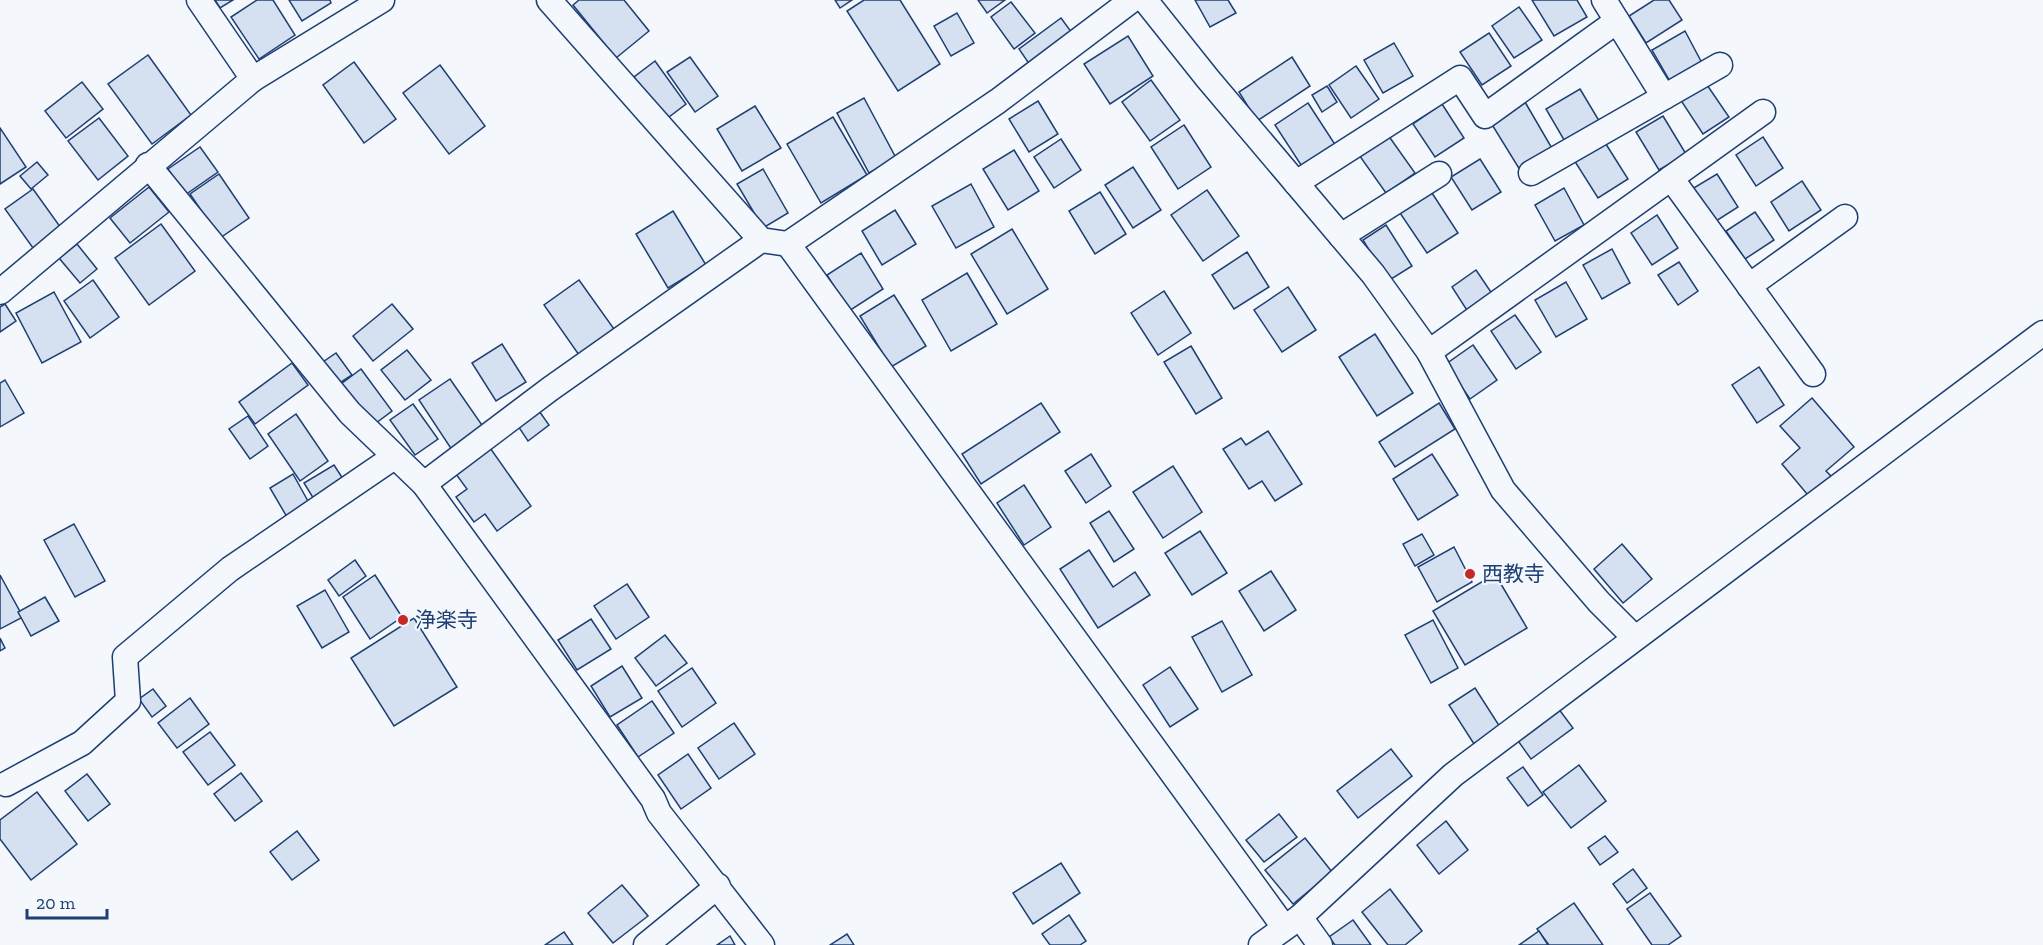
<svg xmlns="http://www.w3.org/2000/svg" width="2043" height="945" font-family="'Zilla Slab','Noto Sans JP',serif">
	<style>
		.building { fill: #d5e0f0; stroke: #1d3f73; stroke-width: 1.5 }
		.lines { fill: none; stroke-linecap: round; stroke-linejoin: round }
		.street-casing { stroke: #1d3f73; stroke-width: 27 }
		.street { stroke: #f4f7fb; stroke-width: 24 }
		.poi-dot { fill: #c62828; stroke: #f4f7fb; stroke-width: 2 }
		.labels { text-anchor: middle; stroke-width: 4.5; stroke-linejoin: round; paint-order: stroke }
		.poi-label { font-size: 21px; fill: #1d3f73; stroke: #f4f7fb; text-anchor: start }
	</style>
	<rect width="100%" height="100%" fill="#f4f7fb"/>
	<!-- building -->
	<g class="building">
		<path d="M215,0H233L220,8Z"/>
		<path d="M257,0H273L295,35L259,59L231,17Z"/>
		<path d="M289,0H330L331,3L302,21Z"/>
		<path d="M579,0H624L649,31L616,58L573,5Z"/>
		<path d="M835,0H852L840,8Z"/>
		<path d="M864,0H900L940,64L898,91L847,11Z"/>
		<path d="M978,0H1005L987,13Z"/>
		<path d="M1195,0H1228L1236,13L1210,27Z"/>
		<path d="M1532,0H1577L1587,17L1554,36Z"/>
		<path d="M1654,0H1669L1682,20L1646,43L1629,16Z"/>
		<path d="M1011,2L1035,33L1014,49L991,17Z"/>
		<path d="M1519,7L1542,40L1514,58L1492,26Z"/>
		<path d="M957,13L974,43L951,56L934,26Z"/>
		<path d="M1061,18L1075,37L1032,68L1019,49Z"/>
		<path d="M1685,31L1703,65L1671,83L1652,50Z"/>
		<path d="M1489,33L1511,66L1482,85L1460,52Z"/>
		<path d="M1128,36L1153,76L1110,104L1084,64Z"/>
		<path d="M1394,43L1413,76L1383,93L1364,60Z"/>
		<path d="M148,55L191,115L152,144L108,84Z"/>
		<path d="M690,57L718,96L695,112L667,72Z"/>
		<path d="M1292,57L1310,86L1257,121L1239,92Z"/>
		<path d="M655,61L686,104L665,120L634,77Z"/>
		<path d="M354,62L396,119L364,143L323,85Z"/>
		<path d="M440,65L485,126L449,154L403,93Z"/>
		<path d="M1356,66L1379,99L1351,118L1329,85Z"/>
		<path d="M1151,80L1180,120L1150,141L1122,102Z"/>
		<path d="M82,82L103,109L66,138L45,111Z"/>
		<path d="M1705,82L1729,117L1703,134L1680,99Z"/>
		<path d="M1327,86L1337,102L1322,112L1312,95Z"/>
		<path d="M1580,89L1601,124L1567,145L1546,109Z"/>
		<path d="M864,98L896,158L869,173L837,113Z"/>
		<path d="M1038,101L1058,134L1029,152L1009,119Z"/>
		<path d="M1525,102L1553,150L1520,170L1491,123Z"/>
		<path d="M1308,103L1336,146L1303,168L1275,125Z"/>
		<path d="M1442,104L1464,138L1435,157L1413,124Z"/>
		<path d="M755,106L781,148L742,171L717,129Z"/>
		<path d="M1663,116L1686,154L1659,170L1636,132Z"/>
		<path d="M833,117L867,175L821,203L787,144Z"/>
		<path d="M99,118L128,156L98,180L68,141Z"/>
		<path d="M1184,125L1211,167L1178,189L1151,147Z"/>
		<path d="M0,128L26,167L0,184Z"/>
		<path d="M1388,135L1415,173L1386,193L1359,155Z"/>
		<path d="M1763,137L1783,168L1756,186L1736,155Z"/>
		<path d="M1061,139L1081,170L1054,188L1034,157Z"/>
		<path d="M1604,141L1628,179L1598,198L1574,160Z"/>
		<path d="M200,147L218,172L185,195L168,169Z"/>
		<path d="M1014,150L1039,191L1008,210L983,169Z"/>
		<path d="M1480,159L1501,192L1472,210L1451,177Z"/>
		<path d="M37,162L48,175L31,189L20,176Z"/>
		<path d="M1133,167L1161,210L1133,228L1105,185Z"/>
		<path d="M763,169L788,213L763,228L737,184Z"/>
		<path d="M219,174L249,218L220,238L190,194Z"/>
		<path d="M1717,174L1738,207L1713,223L1692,189Z"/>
		<path d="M1802,181L1821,210L1789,231L1771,202Z"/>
		<path d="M971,184L994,227L956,248L932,206Z"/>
		<path d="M149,187L169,212L130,243L110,218Z"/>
		<path d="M1564,188L1584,225L1555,241L1535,205Z"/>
		<path d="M33,189L61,228L33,248L5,209Z"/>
		<path d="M1207,190L1239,236L1203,261L1171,215Z"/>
		<path d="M1100,192L1126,234L1095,254L1069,211Z"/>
		<path d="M1432,193L1458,233L1427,253L1400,213Z"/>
		<path d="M895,210L916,244L882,265L862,231Z"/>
		<path d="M673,211L706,265L668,288L636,234Z"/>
		<path d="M1755,212L1774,240L1745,259L1726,231Z"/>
		<path d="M1657,215L1678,248L1652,265L1631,233Z"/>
		<path d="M161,224L195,271L149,305L115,258Z"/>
		<path d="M1386,225L1412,266L1388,281L1363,240Z"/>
		<path d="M1012,229L1048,289L1007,314L971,254Z"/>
		<path d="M77,244L97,269L80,283L59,258Z"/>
		<path d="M1612,249L1630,283L1602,299L1583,265Z"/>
		<path d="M1247,252L1269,287L1234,309L1212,275Z"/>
		<path d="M861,253L883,289L849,311L827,275Z"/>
		<path d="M1679,262L1698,291L1678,305L1658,275Z"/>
		<path d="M1476,270L1495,298L1470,315L1452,287Z"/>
		<path d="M967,273L997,324L951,351L922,300Z"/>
		<path d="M93,280L119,317L90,338L64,301Z"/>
		<path d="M579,280L614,329L579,355L544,305Z"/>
		<path d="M1566,282L1587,319L1556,337L1535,300Z"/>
		<path d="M1288,287L1316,330L1282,352L1254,310Z"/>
		<path d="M1164,291L1191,333L1158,355L1131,313Z"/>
		<path d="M54,292L81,342L42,363L16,313Z"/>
		<path d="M894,295L926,346L891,367L860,316Z"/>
		<path d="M5,304L16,321L0,332V307Z"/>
		<path d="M392,304L413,329L373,361L353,336Z"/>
		<path d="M1515,315L1541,352L1516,369L1491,331Z"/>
		<path d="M1375,334L1413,393L1377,416L1339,357Z"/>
		<path d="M502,344L526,382L496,401L472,363Z"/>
		<path d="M1473,345L1497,380L1470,399L1446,364Z"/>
		<path d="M1191,346L1222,398L1196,414L1164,362Z"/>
		<path d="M407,350L431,380L405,400L381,370Z"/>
		<path d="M336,353L352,375L335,386L320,364Z"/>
		<path d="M292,363L308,385L255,424L239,402Z"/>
		<path d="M1759,367L1784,405L1757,423L1732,385Z"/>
		<path d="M361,369L392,411L372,426L341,384Z"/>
		<path d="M450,379L484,428L452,450L419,400Z"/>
		<path d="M5,380L24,413L0,427V383Z"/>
		<path d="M1812,398L1854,447L1826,471L1835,480L1812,500L1782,464L1800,448L1780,426Z"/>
		<path d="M1041,403L1060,432L981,484L962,454Z"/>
		<path d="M1439,403L1455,429L1395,467L1379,442Z"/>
		<path d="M413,404L438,439L415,455L390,420Z"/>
		<path d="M537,408L549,425L528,441L516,423Z"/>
		<path d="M296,414L328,461L300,481L268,434Z"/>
		<path d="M248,416L268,446L250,459L229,429Z"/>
		<path d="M1268,431L1302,484L1275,501L1262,481L1249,489L1223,449L1241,438L1246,445Z"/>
		<path d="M488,445L531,506L497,531L485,514L474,522L456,497L467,489L453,470Z"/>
		<path d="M1091,454L1111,486L1086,503L1065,471Z"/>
		<path d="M1432,454L1458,495L1418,520L1393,479Z"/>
		<path d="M334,465L345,482L315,501L304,483Z"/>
		<path d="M1173,466L1202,512L1163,538L1133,492Z"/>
		<path d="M293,474L309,503L287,517L270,488Z"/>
		<path d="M1024,485L1051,527L1024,545L997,503Z"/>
		<path d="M1109,511L1134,549L1114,562L1090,523Z"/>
		<path d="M74,524L105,581L75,597L44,540Z"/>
		<path d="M1200,531L1227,573L1192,595L1165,553Z"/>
		<path d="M1422,534L1434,555L1415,566L1403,544Z"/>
		<path d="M1622,544L1652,579L1623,603L1594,569Z"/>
		<path d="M1454,547L1472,582L1437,602L1418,567Z"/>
		<path d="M1089,550L1113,587L1135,572L1150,595L1098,628L1060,569Z"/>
		<path d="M355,560L366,576L339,596L328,580Z"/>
		<path d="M1271,571L1296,610L1264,631L1239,591Z"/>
		<path d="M1495,574L1527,628L1465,665L1433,611Z"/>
		<path d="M0,575L23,617L0,629Z"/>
		<path d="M375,575L402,617L370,639L343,597Z"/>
		<path d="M627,584L649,617L616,639L594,606Z"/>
		<path d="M325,590L349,632L322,648L297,606Z"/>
		<path d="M45,597L59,621L31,636L18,612Z"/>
		<path d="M414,618L457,687L394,726L351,658Z"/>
		<path d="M591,619L611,649L577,670L558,640Z"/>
		<path d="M1433,620L1458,668L1431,683L1405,635Z"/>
		<path d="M1222,621L1252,675L1222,692L1192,637Z"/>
		<path d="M665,635L687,663L656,686L635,658Z"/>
		<path d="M0,638L5,648L0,651Z"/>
		<path d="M622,666L642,698L610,717L591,686Z"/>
		<path d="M1170,667L1198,709L1170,727L1143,685Z"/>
		<path d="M692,668L716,703L682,727L658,691Z"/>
		<path d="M1475,688L1500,727L1474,744L1449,705Z"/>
		<path d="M153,689L166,706L152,717L139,699Z"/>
		<path d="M190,698L209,724L177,748L158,723Z"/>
		<path d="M652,701L674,733L638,757L617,725Z"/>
		<path d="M1558,708L1573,728L1531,759L1516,738Z"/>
		<path d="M734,723L755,754L719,779L698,748Z"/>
		<path d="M210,732L235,765L208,785L183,752Z"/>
		<path d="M1391,749L1412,776L1358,818L1337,791Z"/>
		<path d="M688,754L711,788L681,809L658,775Z"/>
		<path d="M1579,765L1606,801L1571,828L1543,792Z"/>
		<path d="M1523,767L1543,795L1528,806L1507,778Z"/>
		<path d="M241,773L262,801L235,821L214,794Z"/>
		<path d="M87,774L110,804L88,821L65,791Z"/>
		<path d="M37,792L77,844L31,880L0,839V820Z"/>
		<path d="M1279,814L1297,837L1264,862L1246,840Z"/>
		<path d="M1446,821L1468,850L1439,874L1417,845Z"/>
		<path d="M297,831L319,860L292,880L270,852Z"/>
		<path d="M1605,836L1618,852L1600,865L1588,848Z"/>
		<path d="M1305,838L1332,872L1293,904L1265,870Z"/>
		<path d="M1061,863L1080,893L1033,924L1013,893Z"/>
		<path d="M1633,869L1647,888L1627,903L1613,884Z"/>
		<path d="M622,885L648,916L613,943L588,913Z"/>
		<path d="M1390,889L1422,931L1405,945H1388L1362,912Z"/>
		<path d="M1650,893L1681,936L1668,945H1652L1627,909Z"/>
		<path d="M1574,903L1603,945H1549L1537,929Z"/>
		<path d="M1069,915L1086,941L1080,945H1050L1042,934Z"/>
		<path d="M1353,920L1371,945H1335L1329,937Z"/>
		<path d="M1539,931L1548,945H1519Z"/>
		<path d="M564,932L573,945H545Z"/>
		<path d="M847,934L854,945H830Z"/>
		<path d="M730,936L735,945H717Z"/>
	</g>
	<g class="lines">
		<!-- street casing -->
		<g class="street-casing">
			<g id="street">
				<path d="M199,0L253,79"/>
				<path d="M549,0L761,240"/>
				<path d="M1145,0L1208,79L1373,274L1429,352L1503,490L1599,602L1635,638"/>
				<path d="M1604,0L1664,97"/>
				<path d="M148,165L350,413L424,484L653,799L659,813L762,945"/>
				<path d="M1531,173L1720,65"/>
				<path d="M1671,178L1813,374"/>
				<path d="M1296,183L1460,78L1485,116L1617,21"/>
				<path d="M1341,236L1439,174"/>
				<path d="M788,244L1284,927"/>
				<path d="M1749,286L1845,217"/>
				<path d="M0,292L253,79L382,0"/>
				<path d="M1429,352L1763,112"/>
				<path d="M424,484L550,389L761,240L788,244L998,101L1132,0"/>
				<path d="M6,784L82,743L128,701L125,657L230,569L394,457"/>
				<path d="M1300,917L1320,945"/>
				<path d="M646,945L718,886"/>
				<path d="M1261,945L1300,917L1453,775L2043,333"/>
			</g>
		</g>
		<!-- street -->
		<use href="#street" class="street"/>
	</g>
	<!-- markers -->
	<g class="poi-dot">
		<circle cx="1470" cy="574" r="6"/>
		<circle cx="403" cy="620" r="6"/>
	</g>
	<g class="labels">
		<!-- poi labels -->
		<g class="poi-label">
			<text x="1482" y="581">西教寺</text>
			<text x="415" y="627">浄楽寺</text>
		</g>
	</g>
	<!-- scale -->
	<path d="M27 909v9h80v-9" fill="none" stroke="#1d3f73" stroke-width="3"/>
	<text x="36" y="909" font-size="18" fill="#1d3f73" stroke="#f4f7fb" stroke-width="4.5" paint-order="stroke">20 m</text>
</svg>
